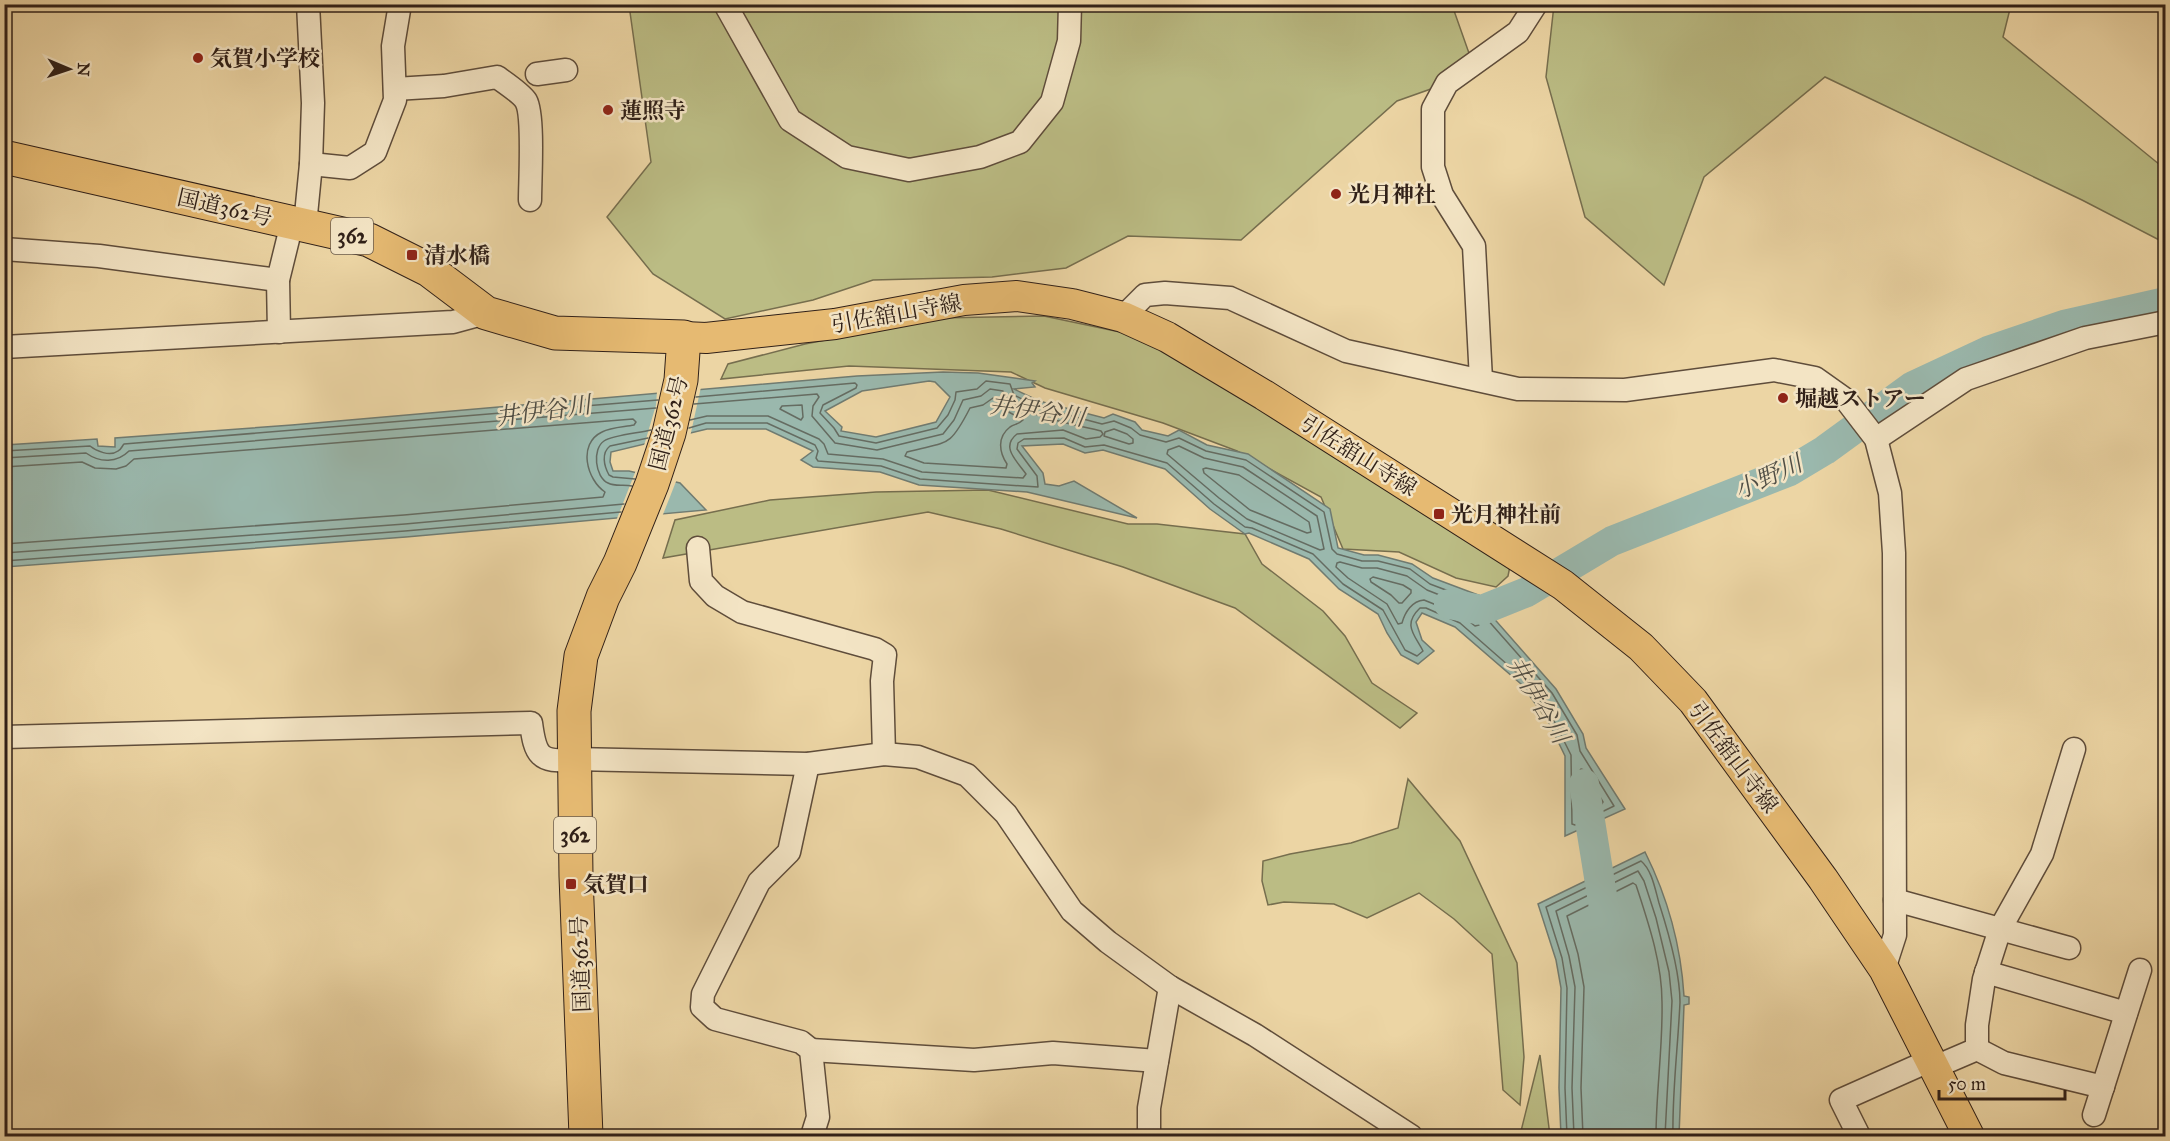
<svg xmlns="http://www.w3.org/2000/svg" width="2170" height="1141" font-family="'IM FELL Great Primer','Noto Serif JP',serif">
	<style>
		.green { fill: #bbbc84; stroke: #766e4e; stroke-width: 1.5 }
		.water { fill: #9ab8ad; stroke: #707b71; stroke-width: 1.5; fill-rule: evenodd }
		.pier { fill: #ecd5a4 }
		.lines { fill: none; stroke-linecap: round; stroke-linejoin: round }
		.shore { stroke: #656c62; stroke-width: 1.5 }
		.river { stroke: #9ab8ad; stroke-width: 30 }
		.minor-casing { stroke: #5f4d3b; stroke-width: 25 }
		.major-casing { stroke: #302018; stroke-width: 32 }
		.highway-casing { stroke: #302018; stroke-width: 35 }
		.minor { stroke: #f3e4c4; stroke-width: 22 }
		.major { stroke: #e6ba72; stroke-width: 30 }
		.highway { stroke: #e6ba72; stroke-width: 33 }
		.poi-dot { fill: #8f2418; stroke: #f3e4c4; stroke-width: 2 }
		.labels { text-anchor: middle; stroke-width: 5; stroke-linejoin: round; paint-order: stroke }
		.shield { fill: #f3e4c4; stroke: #6a5b4c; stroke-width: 1.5 }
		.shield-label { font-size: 21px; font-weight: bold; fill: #302018 }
		.poi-label { font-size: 22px; font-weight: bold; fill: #302018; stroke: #f3e4c4; text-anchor: start }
		.street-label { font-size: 22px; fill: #302018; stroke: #f3e4c4 }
		.water-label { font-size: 24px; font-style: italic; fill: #504e45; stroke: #f3e4c4 }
	</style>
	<rect width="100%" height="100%" fill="#ecd5a4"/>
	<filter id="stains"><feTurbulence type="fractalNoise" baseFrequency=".00333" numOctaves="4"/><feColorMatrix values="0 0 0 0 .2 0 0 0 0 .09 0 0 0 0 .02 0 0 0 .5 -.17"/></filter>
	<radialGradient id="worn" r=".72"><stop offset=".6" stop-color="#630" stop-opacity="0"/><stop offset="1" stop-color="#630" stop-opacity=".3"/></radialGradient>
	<!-- green -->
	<g class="green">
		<path d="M629,5H1452L1476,73L1397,101L1241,240L1128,236L1066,268L992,277L873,280L813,300L725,319L653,274L607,217L651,162Z"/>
		<path d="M1554,5H2011L2003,37L2165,169V243L2082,200L1825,77L1704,177L1664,285L1585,217L1546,77Z"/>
		<path d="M1044,316L1139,336L1309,438L1510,566L1508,576L1496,587L1456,578L1399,552L1343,549L1321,497L1237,451L1163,423L1045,388L1011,372L849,366L721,379L728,364L805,344L938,318Z"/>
		<path d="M988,490L1128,524H1157L1245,534L1262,564L1323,611L1345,636L1372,683L1417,713L1400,728L1235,608L1123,567L1001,529L928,512L663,558L675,520L770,500L876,492Z"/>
		<path d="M1408,779L1460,841L1517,963L1524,1057L1520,1105L1503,1090L1492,954L1454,919L1419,893L1367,918L1334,904L1284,902L1268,905L1262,881L1263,861L1290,854L1351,843L1398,828Z"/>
		<path d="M1540,1055L1550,1136H1521V1131Z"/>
	</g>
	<!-- water -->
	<g class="water">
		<path d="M943,372L978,373L1035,381L1032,383L1035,387L1014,389L1039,401L1104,418L1113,414L1135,422L1142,430L1168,436L1179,430L1207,445L1248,454L1330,509L1338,548L1364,555H1378L1412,564L1433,578L1489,599L1490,614L1556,689L1583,734L1586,748L1625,809L1565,836V756L1548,721L1521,684L1455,627L1422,613L1416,622L1422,640L1434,651L1418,664L1401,655L1387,633L1378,614L1339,589L1309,559L1249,533L1245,534L1210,509L1165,469L1103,450L1085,453L1063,444L1022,446L1043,473L1045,484L1059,486L1074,481L1137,518L1027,492L919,485L880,472L813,467L801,460L813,451L766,429H707L611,452L610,462L613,471H629L680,483L706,510L406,537L5,567V445L97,439L98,446L115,447V438L292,425L857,376ZM929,381L935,382L950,397L936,422L876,437L841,431L842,427L825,411L862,391Z"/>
		<path d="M1645,852C1667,896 1681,947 1684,996L1689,997V1004L1684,1005L1679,1136H1561L1559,1088L1561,988L1556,960L1538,904Z"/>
	</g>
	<!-- pier -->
	<g class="pier">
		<path d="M701,387L690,437L643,449L656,405L657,391Z"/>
		<path d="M636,470L677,479L662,517L616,521Z"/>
	</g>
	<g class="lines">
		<!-- shore -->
		<g class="shore">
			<path d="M993,398L997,399L1005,410L1023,420C1019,424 1015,424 1010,427C997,437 999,452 1007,464L1006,468L924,463L905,456L907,452C948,441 949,449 970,408L983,405Z"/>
			<path d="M802,405L803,417L801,420L780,409L782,406Z"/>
			<path d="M690,420L707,416H768L819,439L824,444L828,454L883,459L922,472L1023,478L1026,474C1017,461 1000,447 1017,434L1063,430L1086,439L1100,437L1103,434L1101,431C1074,424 1015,416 1003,391L990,389L981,396L963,400L954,420L943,434L877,450L835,443L812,416L813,406L819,397L817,394L694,404"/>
			<path d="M689,428L706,423H767L815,445L818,451L816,458L818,461L881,466L920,479L1038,487L1037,476L1017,449L1018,443L1024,439L1064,438L1085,447L1104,445L1167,463L1214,504L1245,527L1252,528L1313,554L1343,584L1383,610L1405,650L1417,656L1423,651C1415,635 1402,625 1420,608H1426L1460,623L1525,680L1552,717L1571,755L1572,824L1575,825L1614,806L1580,751L1577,735L1552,693L1486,618L1483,604L1430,584L1410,569L1378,561H1362L1337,554L1332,549L1324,512L1246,460L1206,451L1179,438L1166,442L1140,435L1131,428L1114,421L1102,424L1038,407L1014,395L1010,384L986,381L977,389L956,392L955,400L948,415L937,428L876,443L839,436L834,428L820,413L823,405L856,388L857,385L855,383L696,397"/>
			<path d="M1114,429L1127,434L1133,439V443L1129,444L1104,436L1105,432Z"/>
			<path d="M1179,446L1204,458L1243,467L1317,516L1324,549L1320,550L1247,519L1219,498L1167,454L1168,450Z"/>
			<path d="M4,451L90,446C96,451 110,457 118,451C121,450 122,446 124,444L658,400"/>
			<path d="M4,458L86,453C100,463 117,463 129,451L656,408"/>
			<path d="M4,467L82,462L95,468L116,469L126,466L134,459L633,419L636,422L634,425C624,427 611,427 602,432C577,444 587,480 605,492L603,497L404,515L4,544"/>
			<path d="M1206,468L1239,475L1309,522L1311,532L1307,533L1250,510L1204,473L1203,469Z"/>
			<path d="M635,479L613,477L609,475C604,466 601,453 610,446L648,438"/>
			<path d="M632,486C624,484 615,487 608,483C595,477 592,449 604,441C613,435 639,433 651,430"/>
			<path d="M4,553L405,524L624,504"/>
			<path d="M4,561L405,531L621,512"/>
			<path d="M1340,562L1362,568H1377L1407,576L1427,590L1475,609L1479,625L1475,626L1461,615L1424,600C1412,601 1405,612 1402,623L1398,624L1387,604L1348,578L1336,567L1337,563Z"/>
			<path d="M1373,577L1403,585L1411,590V593L1402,603H1399L1391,595L1371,582L1370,579Z"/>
			<path d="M1581,769L1584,770L1603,802L1601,805L1582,813L1579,810V772Z"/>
			<path d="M1567,1136L1565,1088L1567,988L1562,958L1546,907L1641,861C1652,870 1655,889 1659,903C1668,931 1680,973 1680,1002C1678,1047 1672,1092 1673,1136"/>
			<path d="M1574,1136L1572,1088L1575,987L1569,956L1556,911L1638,871L1644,881L1656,918L1669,972L1672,1001L1665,1136"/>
			<path d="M1583,1136L1581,1088L1584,987L1578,954L1567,916L1633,883L1636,885C1648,922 1662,962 1662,1002C1663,1047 1656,1092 1656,1136"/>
		</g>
		<!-- river -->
		<g class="river">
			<path d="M1449,604L1482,610L1527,592L1612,541L1790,471L1825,450L1913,386L1988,351L2064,325L2166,302"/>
			<path d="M1584,784L1605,914"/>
		</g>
		<!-- minor casing -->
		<g class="minor-casing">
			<g id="minor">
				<path d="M725,4L790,120L847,157L909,170L980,157L1020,142L1052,102L1069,41L1070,4"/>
				<path d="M537,74L566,70"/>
				<path d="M395,89L444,86L497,77C504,82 522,94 526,101C534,115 530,181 530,200"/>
				<path d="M311,164L350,168L375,152L395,100L393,46L400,4"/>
				<path d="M305,225L311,164L313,103L308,4"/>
				<path d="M4,249L99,256L278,280"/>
				<path d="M1123,317L1145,295L1165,293L1230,298L1346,351L1518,389L1625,390L1774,370L1815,378L1846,400L1876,439L1890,493L1894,553L1895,935L1884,969"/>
				<path d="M279,332L278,280L292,223"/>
				<path d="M4,347L453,322L486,313"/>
				<path d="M1481,380L1474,246L1442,195L1433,167V109L1447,83L1518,32L1536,4"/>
				<path d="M1876,439L1966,379L2085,338L2166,322"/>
				<path d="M698,548L701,581L715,596L742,612L875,649L885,655L882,681L884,754"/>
				<path d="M4,737L531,723C535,754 539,764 573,759L808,764L884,754L918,757L967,775L1006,814L1072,911L1108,942L1170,987L1255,1035L1411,1136"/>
				<path d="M808,764L789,852L759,882L703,994L702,1007L715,1019L801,1042L811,1050L818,1117L812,1136"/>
				<path d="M1895,900L2069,948"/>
				<path d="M1986,972L2126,1013"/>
				<path d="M1977,1049L2004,1063L2103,1087"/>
				<path d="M811,1050L974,1060L1053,1053L1157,1061"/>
				<path d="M1935,1067L1977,1049V1025L1984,979L2000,929L2042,854L2074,749"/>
				<path d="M2094,1115L2140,970"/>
				<path d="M1149,1136V1108L1170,987"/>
				<path d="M1859,1136L1841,1100L1931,1060"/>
			</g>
		</g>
		<!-- major casing -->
		<g class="major-casing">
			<path id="major" d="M684,337L706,338L835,324L964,300L1017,296L1072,304L1123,317L1167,337L1264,395L1563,585L1641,647L1693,701L1823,879L1884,969L1969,1136"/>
		</g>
		<!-- highway casing -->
		<g class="highway-casing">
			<path id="highway" d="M4,157L369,240L429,270L486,313L555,333L684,337L681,380L669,433L652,484L620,563L603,597L581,656L574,711L576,876L586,1136"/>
		</g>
		<!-- minor -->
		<use href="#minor" class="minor"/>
		<!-- major -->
		<use href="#major" class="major"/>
		<!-- highway -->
		<use href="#highway" class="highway"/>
	</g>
	<!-- markers -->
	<g class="poi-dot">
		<circle cx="198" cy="58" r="6"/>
		<circle cx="608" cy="110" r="6"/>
		<circle cx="1336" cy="194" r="6"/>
		<rect x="406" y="249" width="12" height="12" rx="3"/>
		<circle cx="1783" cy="398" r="6"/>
		<rect x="1433" y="508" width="12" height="12" rx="3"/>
		<rect x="565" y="878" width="12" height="12" rx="3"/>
	</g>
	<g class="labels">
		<!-- shield labels -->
		<g class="shield">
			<rect x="331" y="218" width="42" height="36" rx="4.5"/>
			<rect x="554" y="817" width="42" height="36" rx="4.5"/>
		</g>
		<g class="shield-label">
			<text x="352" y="243">362</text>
			<text x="575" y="842">362</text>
		</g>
		<!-- poi labels -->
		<g class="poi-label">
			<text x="210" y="66">気賀小学校</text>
			<text x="620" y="118">蓮照寺</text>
			<text x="1348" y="202">光月神社</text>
			<text x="424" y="263">清水橋</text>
			<text x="1795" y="406">堀越ストアー</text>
			<text x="1451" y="522">光月神社前</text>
			<text x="583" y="892">気賀口</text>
		</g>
		<!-- street labels -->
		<g class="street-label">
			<text transform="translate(225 207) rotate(13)" y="8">国道362号</text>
			<text transform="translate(896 313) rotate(-10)" y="8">引佐舘山寺線</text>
			<text transform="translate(668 423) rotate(-76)" y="8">国道362号</text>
			<text transform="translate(1359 455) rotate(32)" y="8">引佐舘山寺線</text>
			<text transform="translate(1734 757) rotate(53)" y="8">引佐舘山寺線</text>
			<text transform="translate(580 964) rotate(-92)" y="8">国道362号</text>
		</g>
		<!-- water labels -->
		<g class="water-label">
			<text transform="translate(543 411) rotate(-8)" y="8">井伊谷川</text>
			<text transform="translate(1037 411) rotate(8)" y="8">井伊谷川</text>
			<text transform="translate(1768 477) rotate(-25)" y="8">小野川</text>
			<text transform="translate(1538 700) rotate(59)" y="8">井伊谷川</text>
		</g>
	</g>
	<!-- margin -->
	<rect width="2170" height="1141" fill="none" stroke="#ecd5a4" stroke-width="24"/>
	<rect x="6" y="6" width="2158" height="1129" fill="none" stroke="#302018" stroke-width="3"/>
	<rect x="12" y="12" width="2146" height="1117" fill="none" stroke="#302018" stroke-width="1.5"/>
	<!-- north arrow -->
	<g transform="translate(69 69) rotate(92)" stroke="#f3e4c4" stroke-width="4.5" paint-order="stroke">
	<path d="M0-4.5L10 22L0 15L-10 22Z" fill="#302018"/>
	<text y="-9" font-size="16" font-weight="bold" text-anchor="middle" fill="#302018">N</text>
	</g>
	<!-- scale -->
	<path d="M1939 1090v9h126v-9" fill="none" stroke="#302018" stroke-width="3"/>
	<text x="1948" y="1090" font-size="18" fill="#302018" stroke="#f3e4c4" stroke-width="4.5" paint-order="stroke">50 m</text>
	<rect width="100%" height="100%" filter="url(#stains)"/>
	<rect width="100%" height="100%" fill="url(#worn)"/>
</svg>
